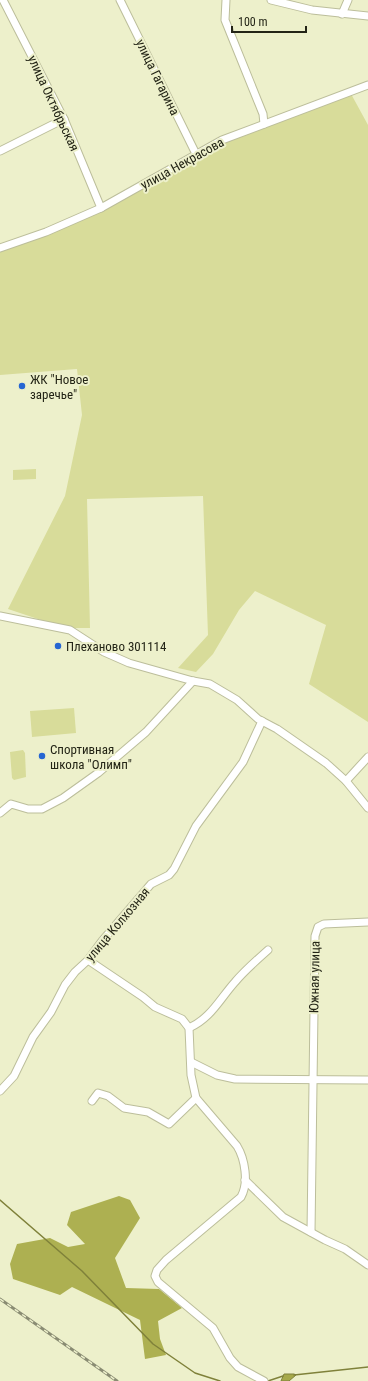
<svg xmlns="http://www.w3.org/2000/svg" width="368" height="1381" font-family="'Roboto Condensed',sans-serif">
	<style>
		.green { fill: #d8dc9a }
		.forest { fill: #adb051 }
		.water { fill: #a6a94a; stroke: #7f813a }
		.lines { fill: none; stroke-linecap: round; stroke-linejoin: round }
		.stream { stroke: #7f813a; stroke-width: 1.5 }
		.minor-casing { stroke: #bcbe9b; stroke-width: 9 }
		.minor { stroke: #fff; stroke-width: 7 }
		.rail-casing { stroke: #8a8c73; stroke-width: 3 }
		.rail { stroke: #edf0cb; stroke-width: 1.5; stroke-dasharray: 4.5; stroke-linecap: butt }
		.poi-dot { fill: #2666d2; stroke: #edf0cb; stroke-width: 1.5 }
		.labels { text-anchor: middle; stroke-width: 4; stroke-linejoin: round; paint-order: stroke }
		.street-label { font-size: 13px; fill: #232416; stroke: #edf0cb }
		.poi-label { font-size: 13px; fill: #232416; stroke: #edf0cb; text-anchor: start }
	</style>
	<rect width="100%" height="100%" fill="#edf0cb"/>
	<!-- green -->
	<g class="green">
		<path d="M350,92L368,125V722L309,684L326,625L255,591L239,610L213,654L196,672L178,668L208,635L203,496L87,499L90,628H65L8,609L65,496L82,415L77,369L0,375V247L88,213L206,150Z"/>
		<path d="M36,469V479L13,480V470Z"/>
		<path d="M74,708L76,733L32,737L30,711Z"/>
		<path d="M23,750L25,753L26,777L14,780L12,778L10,752Z"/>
	</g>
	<!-- forest -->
	<path class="forest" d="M119,1196L130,1200L140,1218L115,1258L126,1288L159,1289L182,1308L158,1321L160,1339L166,1355L145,1359L140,1320L72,1287L60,1295L13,1279L10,1264L17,1244L50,1238L68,1247L85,1244L67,1225L71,1212Z"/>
	<!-- water -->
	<path class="water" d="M284,1374H294L296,1375L289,1381H281Z"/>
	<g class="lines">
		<!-- stream -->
		<g class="stream">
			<path d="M0,1200L82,1271L153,1344L195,1373L220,1381"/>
			<path d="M294,1375L368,1367"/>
			<path d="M268,1381L283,1376"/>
		</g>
		<!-- minor casing -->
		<g class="minor-casing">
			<g id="minor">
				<path d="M3,0L64,119L101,208"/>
				<path d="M120,0L196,154"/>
				<path d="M226,0L225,20L263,114L264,124"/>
				<path d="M271,0L312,10L368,16"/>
				<path d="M342,14L348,0"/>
				<path d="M0,151L64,119"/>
				<path d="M0,248L46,232L101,208L222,140L368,85"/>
				<path d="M0,616L70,630L104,652L129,663L193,681L210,684L237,700L258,719L277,729L326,763L346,781L368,808"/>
				<path d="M346,781L368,757"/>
				<path d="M0,813L11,804L28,809H42L63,798L98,773L146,732L193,681"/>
				<path d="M88,960L143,997L155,1007L182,1019L189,1028L191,1075L196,1098L237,1146C245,1159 249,1183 241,1197L166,1260L157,1270L155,1276L158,1282L213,1328L230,1358L238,1367L264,1381"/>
				<path d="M189,1028C211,1018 219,1000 235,982C245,970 257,960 268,950"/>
				<path d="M191,1062L217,1075L235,1079L368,1080"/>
				<path d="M0,1091L14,1076L33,1037L51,1012L65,985L75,972L88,960L102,941L151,884L169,875L174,869L196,826L243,762L262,721"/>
				<path d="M92,1101L98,1093L108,1096L124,1108L148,1112L169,1124L196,1098"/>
				<path d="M245,1180L283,1217L325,1240L345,1249L368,1265"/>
				<path d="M311,1232L315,936L318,927L324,924L368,922"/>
			</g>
		</g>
		<!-- minor -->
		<use href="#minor" class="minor"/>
		<!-- rail casing -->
		<g class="rail-casing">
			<path id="rail" d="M0,1299L117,1381"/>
		</g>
		<!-- rail -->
		<use href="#rail" class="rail"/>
	</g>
	<!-- markers -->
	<g class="poi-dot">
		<circle cx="22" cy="386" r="4"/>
		<circle cx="58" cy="646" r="4"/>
		<circle cx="42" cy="756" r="4"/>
	</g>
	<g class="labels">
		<!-- street labels -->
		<g class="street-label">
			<text transform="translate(158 77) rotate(64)" y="5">улица Гагарина</text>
			<text transform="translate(54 103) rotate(65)" y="5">улица Октябрьская</text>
			<text transform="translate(182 163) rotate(-29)" y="5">улица Некрасова</text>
			<text transform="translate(117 924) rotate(-50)" y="5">улица Колхозная</text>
			<text transform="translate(314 977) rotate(-89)" y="5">Южная улица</text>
		</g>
		<!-- poi labels -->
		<g class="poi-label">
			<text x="30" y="384">ЖК "Новое<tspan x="30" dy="15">заречье"</tspan></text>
			<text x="66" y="651">Плеханово 301114</text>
			<text x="50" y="754">Спортивная<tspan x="50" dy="15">школа "Олимп"</tspan></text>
		</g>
	</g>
	<!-- scale -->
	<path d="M232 26v6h74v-6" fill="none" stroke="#232416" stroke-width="2"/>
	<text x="238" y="26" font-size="12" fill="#232416" stroke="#edf0cb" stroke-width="3" paint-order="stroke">100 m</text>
</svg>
